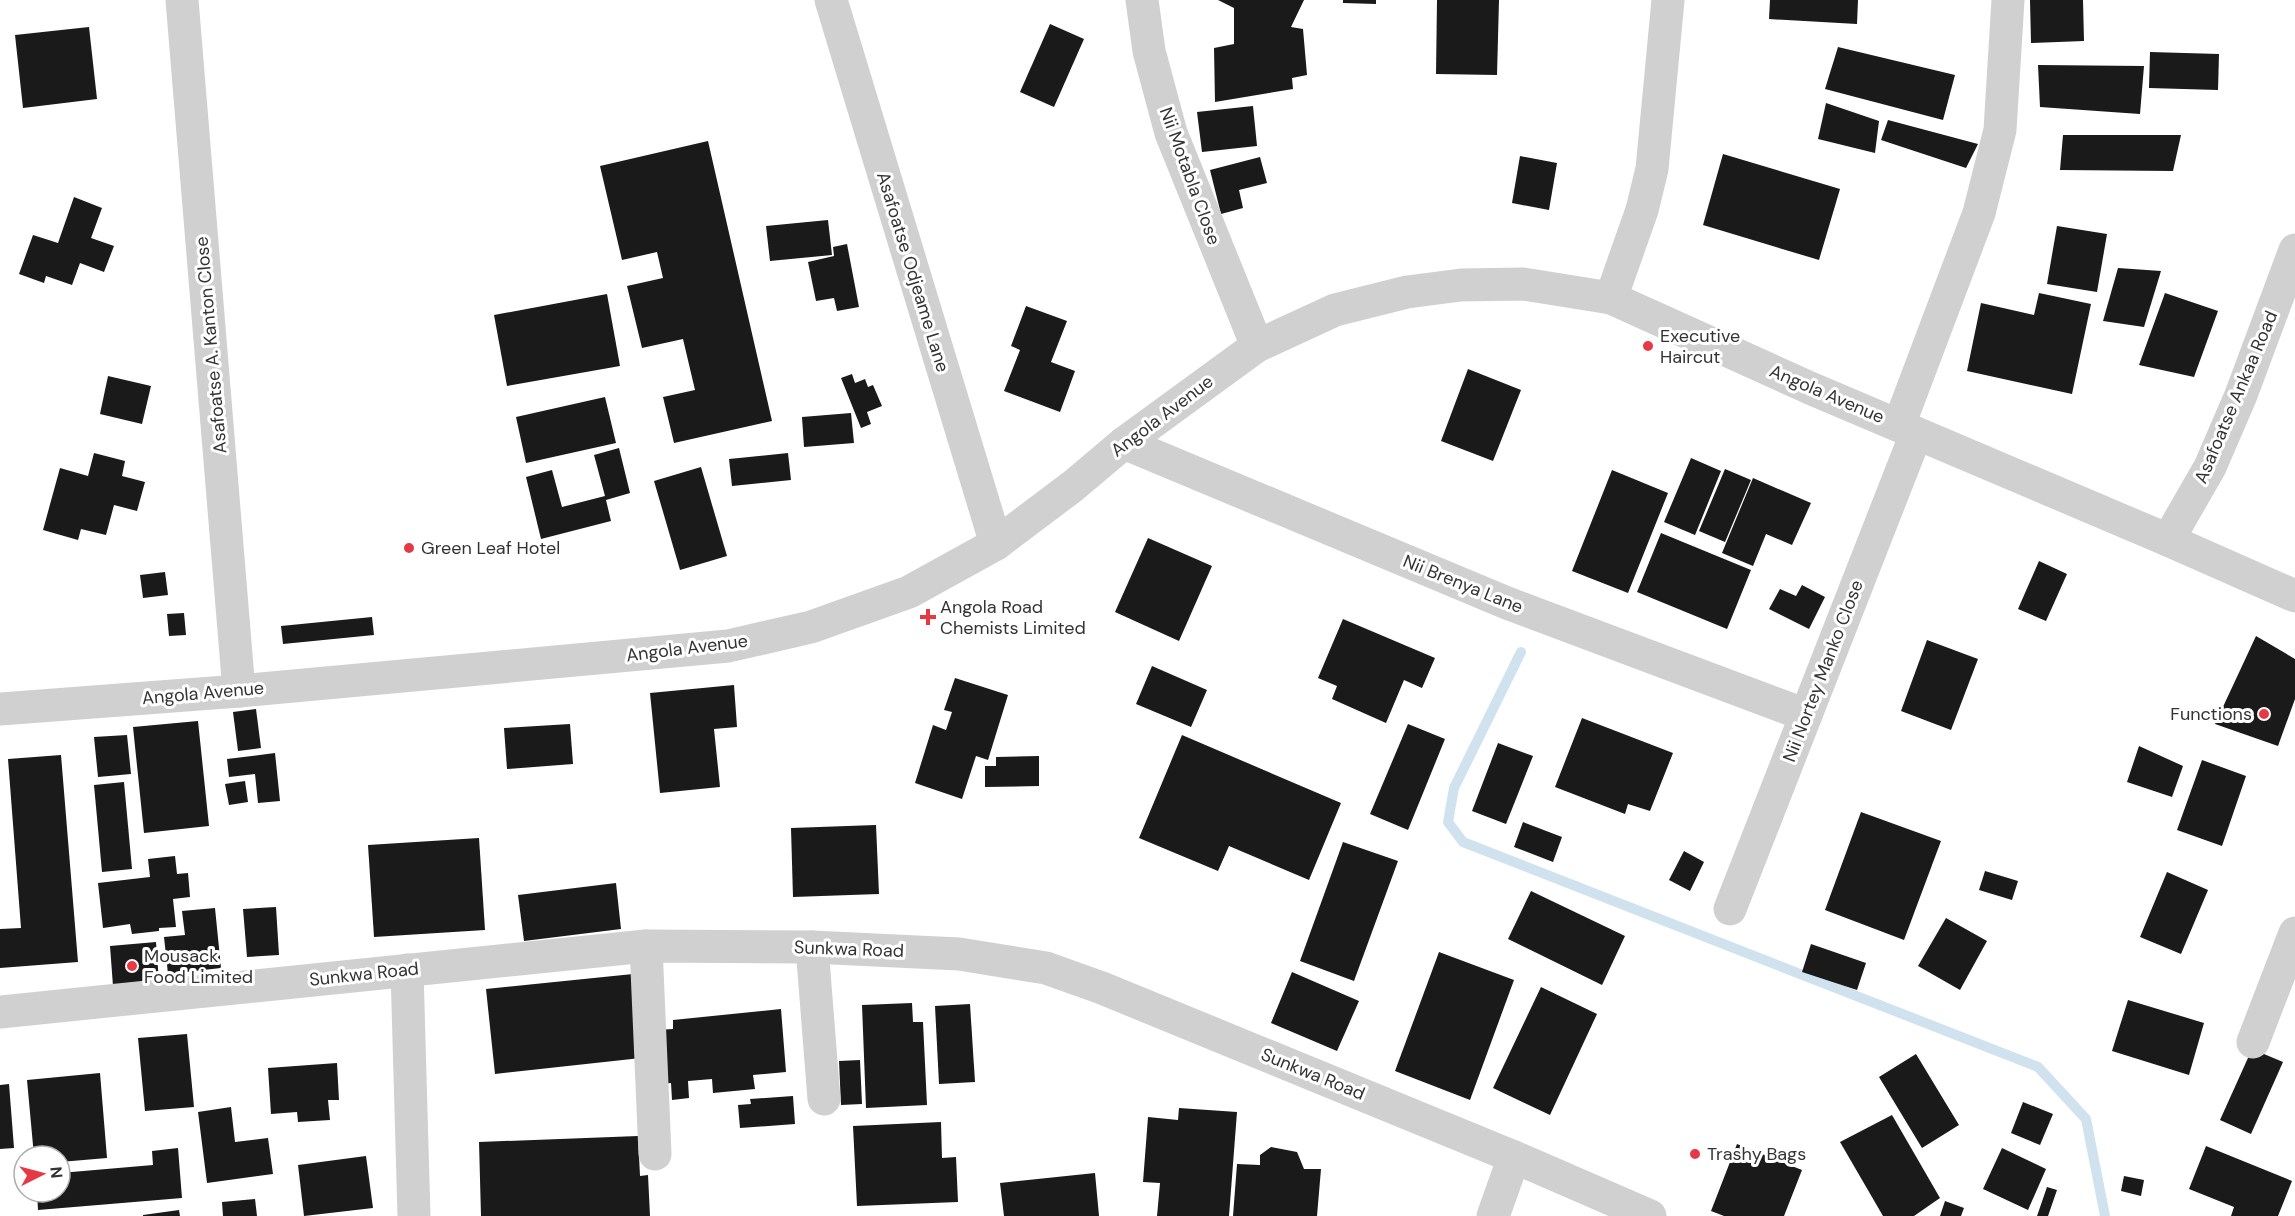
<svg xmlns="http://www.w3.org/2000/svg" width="2295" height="1216" font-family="'DM Sans',sans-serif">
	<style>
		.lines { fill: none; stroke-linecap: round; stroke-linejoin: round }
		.stream { stroke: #cfe2ee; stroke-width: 10 }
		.building { fill: #1a1a1a }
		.minor { stroke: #d0d0d0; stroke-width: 33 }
		.poi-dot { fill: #e63946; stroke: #fff; stroke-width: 2 }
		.labels { text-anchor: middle; stroke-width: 6; stroke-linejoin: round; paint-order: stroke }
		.street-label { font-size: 18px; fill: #333; stroke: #fff }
		.poi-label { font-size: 18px; fill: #333; stroke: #fff; text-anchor: start }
	</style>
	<rect width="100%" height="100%" fill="#fff"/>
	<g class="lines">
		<!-- stream -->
		<path class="stream" d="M1521,652L1454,788L1448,822L1463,842L2038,1067L2086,1119L2105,1216"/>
	</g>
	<!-- building -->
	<g class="building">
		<path d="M1218,0H1304L1291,27L1303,29L1307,75L1292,78L1293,89L1215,102L1214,48L1234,44V8Z"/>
		<path d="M1343,0H1376V4L1343,3Z"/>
		<path d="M1437,0H1499L1497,75L1436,74Z"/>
		<path d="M1770,0H1858L1857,24L1769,19Z"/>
		<path d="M2030,0H2083L2084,41L2031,43Z"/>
		<path d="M1050,24L1084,39L1054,107L1020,92Z"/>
		<path d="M89,27L97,99L23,108L15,35Z"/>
		<path d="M1838,47L1955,75L1943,120L1825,89Z"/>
		<path d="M2150,52L2219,54L2218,90L2149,88Z"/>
		<path d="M2038,65L2144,66L2140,114L2040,107Z"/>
		<path d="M1826,103L1879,121L1875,153L1818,139Z"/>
		<path d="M1253,106L1257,146L1202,152L1197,112Z"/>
		<path d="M1888,120L1978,144L1966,168L1881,140Z"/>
		<path d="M2063,135H2181L2173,171L2060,170Z"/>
		<path d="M708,141L772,421L674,443L663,397L695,390L683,339L642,348L627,286L663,278L657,252L622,260L600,166Z"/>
		<path d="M1723,154L1840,189L1819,260L1703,225Z"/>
		<path d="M1520,156L1557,163L1549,210L1512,203Z"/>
		<path d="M1260,157L1267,183L1239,190L1243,208L1221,214L1210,170Z"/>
		<path d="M74,197L102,208L91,238L114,246L104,272L80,263L72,285L46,276L44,283L19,274L33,235L58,243Z"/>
		<path d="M828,220L832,255L770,261L766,226Z"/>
		<path d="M2057,226L2107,234L2097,292L2047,284Z"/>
		<path d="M847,244L859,307L837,311L834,298L816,301L808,262L834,256L833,247Z"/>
		<path d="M2118,268L2161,271L2144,327L2103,321Z"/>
		<path d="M2039,293L2091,304L2072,394L1967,371L1981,303L2034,315Z"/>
		<path d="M2165,293L2218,311L2194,377L2139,365Z"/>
		<path d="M607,294L620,366L507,386L494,315Z"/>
		<path d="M1026,306L1067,321L1051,362L1075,371L1060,412L1004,391L1020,350L1011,346Z"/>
		<path d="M1468,369L1521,390L1493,461L1441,441Z"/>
		<path d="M852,374L855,383L865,379L868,387L873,385L882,406L867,412L871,424L861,428L841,378Z"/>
		<path d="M108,376L151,386L142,424L100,414Z"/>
		<path d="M605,397L616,443L526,463L516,417Z"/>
		<path d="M851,413L854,443L804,447L802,417Z"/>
		<path d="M619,448L630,493L606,500L611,521L541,539L526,477L552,470L562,507L605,496L594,455Z"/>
		<path d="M94,453L125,461L122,476L145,482L137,511L114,505L106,535L81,529L78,540L43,530L60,468L88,476Z"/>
		<path d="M788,453L791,480L732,486L729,459Z"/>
		<path d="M1691,458L1721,471L1695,535L1664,522Z"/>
		<path d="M701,467L727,556L680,570L654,481Z"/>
		<path d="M1725,469L1751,480L1725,542L1699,531Z"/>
		<path d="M1612,470L1668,493L1628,593L1572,571Z"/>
		<path d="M1753,478L1811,503L1792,545L1766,534L1753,566L1722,553Z"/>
		<path d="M1661,533L1751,570L1727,629L1637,592Z"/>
		<path d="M1148,538L1212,566L1179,641L1115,612Z"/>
		<path d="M2039,561L2067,574L2046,621L2018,609Z"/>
		<path d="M165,572L168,595L143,598L140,575Z"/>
		<path d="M1802,585L1825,597L1809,629L1769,609L1780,589L1796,596Z"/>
		<path d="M184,613L186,635L169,636L167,614Z"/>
		<path d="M372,617L374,635L283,644L281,626Z"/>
		<path d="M1343,619L1435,658L1422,688L1404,680L1386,723L1332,699L1337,686L1318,678Z"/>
		<path d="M2256,636L2295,659V699L2278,746L2215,724Z"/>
		<path d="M1927,640L1978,659L1951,730L1901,711Z"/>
		<path d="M1152,666L1207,690L1191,727L1136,704Z"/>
		<path d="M955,678L1008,695L988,760L976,756L962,799L915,783L933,725L946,730L952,712L944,710Z"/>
		<path d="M734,685L737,727L714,729L720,787L660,793L650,693Z"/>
		<path d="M256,709L261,748L238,751L233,712Z"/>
		<path d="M1582,718L1673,753L1650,811L1628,804L1625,814L1555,787Z"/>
		<path d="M198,721L209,826L144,833L133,727Z"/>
		<path d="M570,724L573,764L507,769L504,728Z"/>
		<path d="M1408,724L1445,739L1408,830L1370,814Z"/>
		<path d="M127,735L131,774L98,777L94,737Z"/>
		<path d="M1182,735L1341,803L1309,880L1229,846L1218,871L1139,838Z"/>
		<path d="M1498,743L1533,756L1506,824L1472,811Z"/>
		<path d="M2139,746L2183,766L2172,797L2127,782Z"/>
		<path d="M275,753L280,801L258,803L255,774L229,777L227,759Z"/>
		<path d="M61,755L78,962L0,968V929L21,928L8,759Z"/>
		<path d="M1039,756V786L985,787V766H996V757Z"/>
		<path d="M2202,760L2246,776L2222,846L2177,830Z"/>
		<path d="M245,781L248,802L229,805L225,784Z"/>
		<path d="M124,782L132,869L102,872L94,785Z"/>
		<path d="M1861,812L1941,841L1904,940L1825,910Z"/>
		<path d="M1523,822L1562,837L1553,862L1514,847Z"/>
		<path d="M876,825L879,894L793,897L791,828Z"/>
		<path d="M479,838L485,930L374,937L368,845Z"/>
		<path d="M1343,842L1398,861L1354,981L1300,961Z"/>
		<path d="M1684,851L1704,862L1690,891L1669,880Z"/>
		<path d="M175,856L177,874L188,873L190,897L173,899L176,927L159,928V931L132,934L130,924L103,928L98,883L150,877L148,859Z"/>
		<path d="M1985,871L2018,881L2012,900L1979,890Z"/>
		<path d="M2167,872L2208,890L2181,954L2140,937Z"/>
		<path d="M616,883L621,929L524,941L518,895Z"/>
		<path d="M1531,891L1625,936L1602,985L1508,939Z"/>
		<path d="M276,907L279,955L247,957L243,909Z"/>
		<path d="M215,908L221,968L168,974L164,937L185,935L182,911Z"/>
		<path d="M1946,918L1987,941L1960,990L1918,966Z"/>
		<path d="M156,942L159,982L113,986L110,946Z"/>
		<path d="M1811,944L1866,963L1857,990L1802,972Z"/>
		<path d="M1439,952L1514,980L1470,1100L1395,1071Z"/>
		<path d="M1292,972L1359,1001L1337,1051L1271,1023Z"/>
		<path d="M633,974L641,1058L495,1074L486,989Z"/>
		<path d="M1541,987L1597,1014L1550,1115L1493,1088Z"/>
		<path d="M2128,1000L2204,1023L2189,1075L2112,1051Z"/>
		<path d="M912,1003L913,1022H923L927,1105L866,1108L862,1005Z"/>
		<path d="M970,1004L975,1082L939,1084L935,1006Z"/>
		<path d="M781,1009L786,1072L753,1075L755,1089L713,1093L712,1079L688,1081L689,1098L672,1100L671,1083L661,1084L656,1030L673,1029V1020Z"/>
		<path d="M187,1034L194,1107L145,1111L138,1038Z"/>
		<path d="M2252,1049L2283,1062L2251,1134L2220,1120Z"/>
		<path d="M1916,1054L1959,1125L1922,1148L1879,1077Z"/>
		<path d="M860,1060L862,1104L841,1105L839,1061Z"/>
		<path d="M337,1063L339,1100H328L330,1120L298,1122L297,1112L271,1114L268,1068Z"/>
		<path d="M100,1073L107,1158L60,1162V1156H34L27,1080Z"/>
		<path d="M9,1084L14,1148L0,1149V1085Z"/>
		<path d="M793,1096L795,1124L740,1128L738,1105L751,1104L750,1099Z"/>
		<path d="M2023,1102L2053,1114L2040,1145L2011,1133Z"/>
		<path d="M231,1107L235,1142L268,1138L273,1174L207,1183L198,1112Z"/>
		<path d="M1179,1108L1237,1112L1229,1216H1157L1160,1183L1143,1182L1148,1117L1178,1120Z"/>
		<path d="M1892,1115L1940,1198L1914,1216H1883L1840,1142Z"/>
		<path d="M941,1122L942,1158L956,1157L958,1202L857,1206L853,1126Z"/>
		<path d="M638,1136L640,1176L648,1175L650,1216H481L479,1142Z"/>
		<path d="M1737,1144L1802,1170L1784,1216H1724L1711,1211Z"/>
		<path d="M2206,1146L2292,1181L2278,1216H2231L2234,1207L2189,1189Z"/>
		<path d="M1271,1147L1297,1152L1304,1169H1321L1317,1216H1233L1237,1164L1260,1165V1155Z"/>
		<path d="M178,1148L182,1198L38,1210L37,1192H60V1173L153,1165L152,1151Z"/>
		<path d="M2002,1148L2046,1169L2028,1210L1983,1189Z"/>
		<path d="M366,1156L373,1208L304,1216L298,1165Z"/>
		<path d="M1095,1173L1099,1216H1004L1000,1183Z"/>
		<path d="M2124,1176L2144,1180L2141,1196L2121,1191Z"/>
		<path d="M2047,1187L2057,1190L2048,1216H2037Z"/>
		<path d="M255,1199L257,1216H223L222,1202Z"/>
		<path d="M1945,1201L1964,1208L1961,1216H1940Z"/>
		<path d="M179,1210L180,1216H143V1215Z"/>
	</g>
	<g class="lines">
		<!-- minor -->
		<g class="minor">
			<path d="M182,0L239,691"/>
			<path d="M831,0L996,544"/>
			<path d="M1142,0L1149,51L1171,133L1257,346"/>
			<path d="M1611,298L1642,210L1652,169L1668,0"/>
			<path d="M1899,425L1979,213L2000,130L2008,0"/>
			<path d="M1124,443L1507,603L1806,715"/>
			<path d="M2168,540L2210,467L2241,395L2295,250"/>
			<path d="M0,709L239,691L728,646L811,627L909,592L996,544L1073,486L1124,443L1257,346L1335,310L1407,292L1461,285L1523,284L1611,298L1810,388L2168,540L2295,596"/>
			<path d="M1730,909L1916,434"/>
			<path d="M646,946L655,1154"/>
			<path d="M812,947L824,1099"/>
			<path d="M407,970L414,1216"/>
			<path d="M0,1012L646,946L812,947L959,954L1046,968L1102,988L1514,1157L1650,1216"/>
			<path d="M2253,1042L2295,933"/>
			<path d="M1493,1216L1514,1157"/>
		</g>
	</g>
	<!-- markers -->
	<g class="poi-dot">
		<circle cx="1648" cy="346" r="6"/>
		<circle cx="409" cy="548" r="6"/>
		<path d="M925 608h6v6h6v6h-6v6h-6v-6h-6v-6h6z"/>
		<circle cx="2264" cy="714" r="6"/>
		<circle cx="132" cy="966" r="6"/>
		<circle cx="1695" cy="1154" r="6"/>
	</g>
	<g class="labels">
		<!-- street labels -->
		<g class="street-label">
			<text transform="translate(1190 176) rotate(70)" y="6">Nii Motabla Close</text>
			<text transform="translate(913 272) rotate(73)" y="6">Asafoatse Odjeame Lane</text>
			<text transform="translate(211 345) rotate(-95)" y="6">Asafoatse A. Kanton Close</text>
			<text transform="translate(1827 394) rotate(23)" y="6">Angola Avenue</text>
			<text transform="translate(2236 397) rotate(-67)" y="6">Asafoatse Ankaa Road</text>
			<text transform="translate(1162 416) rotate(-37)" y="6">Angola Avenue</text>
			<text transform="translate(1463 584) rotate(22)" y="6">Nii Brenya Lane</text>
			<text transform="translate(687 648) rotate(-7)" y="6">Angola Avenue</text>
			<text transform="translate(1823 671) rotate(-69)" y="6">Nii Nortey Manko Close</text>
			<text transform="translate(203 693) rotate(-5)" y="6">Angola Avenue</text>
			<text transform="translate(849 949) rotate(2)" y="6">Sunkwa Road</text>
			<text transform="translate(364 974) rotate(-6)" y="6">Sunkwa Road</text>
			<text transform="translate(1313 1074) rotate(22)" y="6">Sunkwa Road</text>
		</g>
		<!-- poi labels -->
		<g class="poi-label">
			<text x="1660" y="342">Executive<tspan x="1660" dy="21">Haircut</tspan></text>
			<text x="421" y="554">Green Leaf Hotel</text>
			<text x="940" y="613">Angola Road<tspan x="940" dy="21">Chemists Limited</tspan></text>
			<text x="2252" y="720" text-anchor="end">Functions</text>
			<text x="144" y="962">Mousack<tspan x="144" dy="21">Food Limited</tspan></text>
			<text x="1707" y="1160">Trashy Bags</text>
		</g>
	</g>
	<!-- north arrow -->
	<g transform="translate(42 1174) rotate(84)"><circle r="28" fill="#ffffff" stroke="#adadad" stroke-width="1.5"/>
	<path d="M0-4.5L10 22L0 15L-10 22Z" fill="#e63946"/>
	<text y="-9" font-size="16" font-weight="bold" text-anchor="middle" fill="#333333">N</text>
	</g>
</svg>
